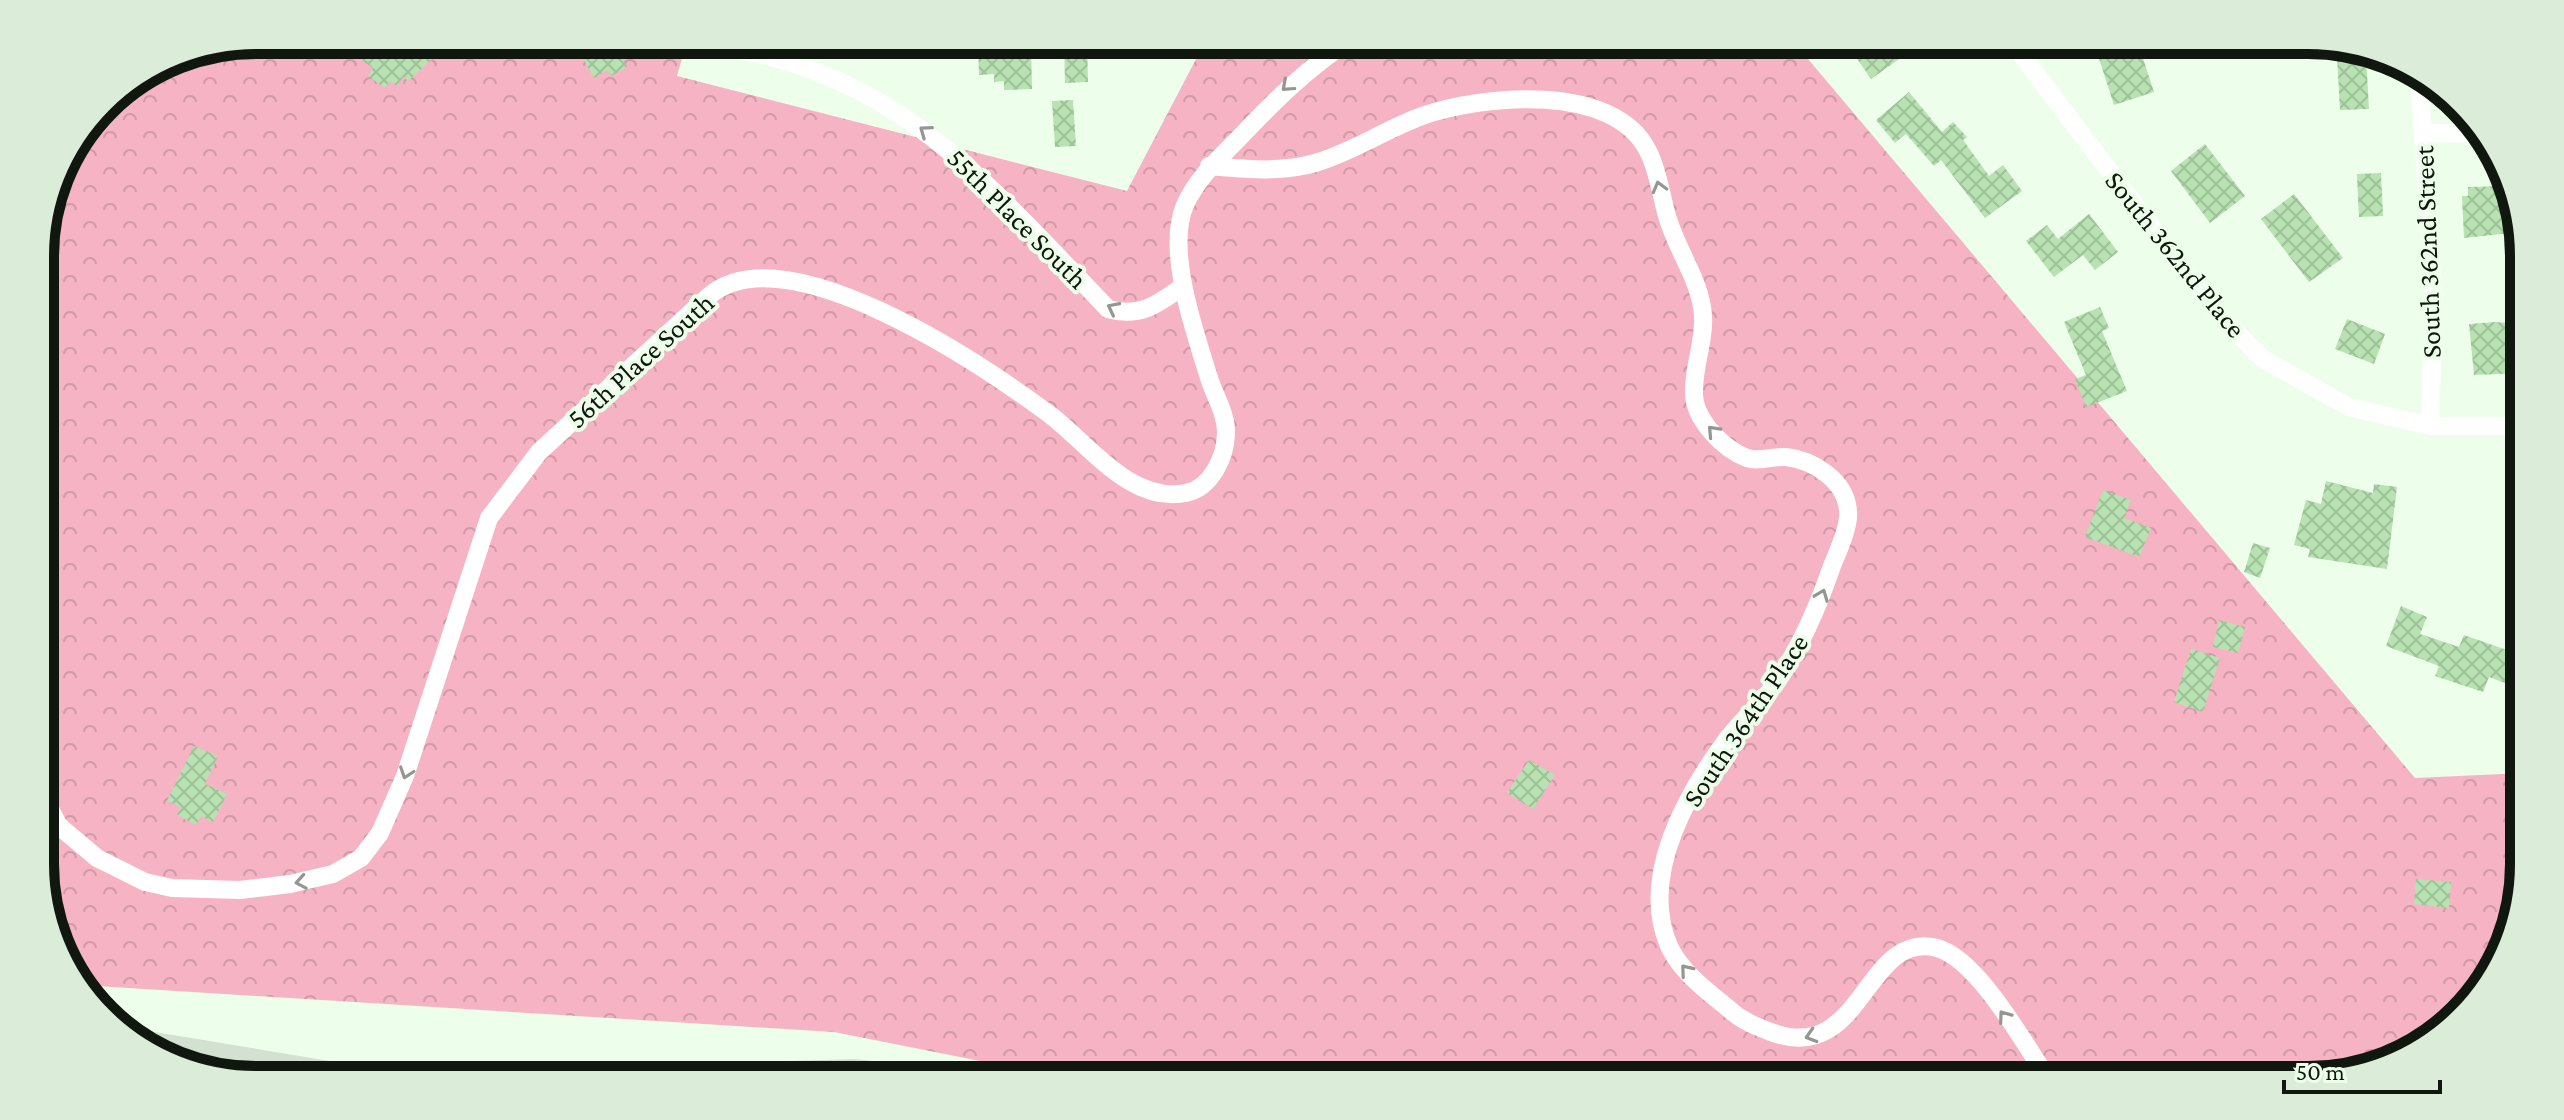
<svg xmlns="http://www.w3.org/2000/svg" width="2564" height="1120" font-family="'Crimson Pro',serif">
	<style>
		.forest { fill: url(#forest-crowns) }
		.building { fill: url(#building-cross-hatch) }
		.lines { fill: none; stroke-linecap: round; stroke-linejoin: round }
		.minor { stroke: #fff; stroke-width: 18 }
		.secondary { stroke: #d3e1d1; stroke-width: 26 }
		.oneway { stroke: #939793 }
		.labels { text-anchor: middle; stroke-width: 8; stroke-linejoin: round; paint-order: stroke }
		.street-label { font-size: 28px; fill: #0f170e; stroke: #edffea }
		.rim { fill: none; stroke: #0f170e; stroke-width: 10 }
	</style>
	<defs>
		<pattern id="forest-crowns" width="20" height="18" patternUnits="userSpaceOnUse" patternTransform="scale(2)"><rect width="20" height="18" fill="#f5b3c3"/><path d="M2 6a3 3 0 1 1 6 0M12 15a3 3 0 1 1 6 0" fill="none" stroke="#d199a6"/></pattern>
		<pattern id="building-cross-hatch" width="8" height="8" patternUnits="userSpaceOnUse" patternTransform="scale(2)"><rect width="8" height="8" fill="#b8e2b2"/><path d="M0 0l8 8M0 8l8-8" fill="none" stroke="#9dc198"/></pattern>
	</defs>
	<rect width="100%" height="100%" fill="#edffea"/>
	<!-- forest -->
	<path class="forest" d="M256,40H687L677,76L1127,191L1206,40H1792L2415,778L2524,773V864L2508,946L2439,1036L2321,1080H1076L834,1032L81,985L42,892L41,242L63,160L113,94L174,56Z"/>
	<!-- building -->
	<g class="building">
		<path d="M374,40H453L408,81L403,77L397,86L390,81L385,88L368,76L373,68L361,60Z"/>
		<path d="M586,40H613L627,67L611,76L608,70L594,78L584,60L594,55Z"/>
		<path d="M978,40H1031L1032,89L1004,90V81L994,82V74L979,75Z"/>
		<path d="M1064,40H1087L1088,82L1065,83Z"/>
		<path d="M1866,40H1926L1871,79L1851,50Z"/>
		<path d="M2093,40H2137L2154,92L2114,105Z"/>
		<path d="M2366,56L2369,109L2340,110L2337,57Z"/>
		<path d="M1909,92L1942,132L1953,122L1967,137L1963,140L1989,176L2003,165L2022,191L1985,218L1941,160L1934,166L1906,134L1895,143L1876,120Z"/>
		<path d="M1073,100L1076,146L1055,147L1052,101Z"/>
		<path d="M2205,144L2245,196L2210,223L2171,171Z"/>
		<path d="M2381,173L2383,216L2359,217L2357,174Z"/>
		<path d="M2505,186L2522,226L2511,227V233L2464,238L2462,196H2468V187Z"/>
		<path d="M2294,194L2343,258L2309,282L2261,219Z"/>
		<path d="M2089,214L2118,252L2095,270L2083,255L2054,277L2026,241L2047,225L2058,239Z"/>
		<path d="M2100,307L2109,328L2102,331L2127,391L2086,407L2075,379L2086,375L2064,322Z"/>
		<path d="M2347,319L2385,334L2374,364L2335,349Z"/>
		<path d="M2495,322L2522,324L2523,373L2474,375L2469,324Z"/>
		<path d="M2326,481L2373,493L2374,484L2397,487L2387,569L2308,557L2310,549L2294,545L2306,500L2321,504Z"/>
		<path d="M2103,490L2131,500L2124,518L2151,528L2139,557L2085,537Z"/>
		<path d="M2253,543L2270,548L2260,578L2244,572Z"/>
		<path d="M2401,606L2427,617L2420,634L2459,647L2464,635L2521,655L2510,685L2489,677L2483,692L2435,676L2439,666L2386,646Z"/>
		<path d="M2219,620L2245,627L2238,653L2213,647Z"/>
		<path d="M2191,649L2220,658L2203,712L2174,702Z"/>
		<path d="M194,746L218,756L205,784L227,794L213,822L201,816L196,825L177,815L181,807L167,801Z"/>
		<path d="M1529,760L1555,775L1533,809L1507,793Z"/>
		<path d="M2416,879L2451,882L2449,908L2414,904Z"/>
	</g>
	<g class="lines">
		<!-- minor -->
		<g class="minor">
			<path d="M670,40C885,58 969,164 1108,309C1139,318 1157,305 1182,287"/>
			<path d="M2010,40L2217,313L2263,359L2349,407L2430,426H2523"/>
			<path d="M2419,79L2434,297L2430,426"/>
			<path d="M2423,133L2483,134"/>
			<path d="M1209,166C1244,169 1281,173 1315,163C1353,152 1386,129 1422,116C1482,95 1614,82 1648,151C1658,170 1661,195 1667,216C1677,251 1701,281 1703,316C1705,341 1693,367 1694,393C1694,419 1723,449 1747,458C1758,462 1774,456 1786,457C1813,460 1845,480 1848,510C1850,526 1838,551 1832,566C1818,607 1802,644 1778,680C1763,702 1743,719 1727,739C1686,795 1639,877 1669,946C1681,972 1707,991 1729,1009C1742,1021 1755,1026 1771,1032C1863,1067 1865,929 1937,948C1978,959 2025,1045 2049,1080"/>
			<path d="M42,794L59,826L97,858L145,882L172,888L240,890L290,884L333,874L361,858L380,833L405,776L489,518L539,452L709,296C785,230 984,366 1049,414C1088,443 1130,504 1186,493C1211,488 1226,457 1226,432C1226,414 1216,398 1210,381C1196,335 1165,251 1185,205C1198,176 1221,157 1242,135C1276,99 1308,68 1350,40"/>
		</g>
		<!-- secondary -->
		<g class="secondary">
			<path d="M148,1044L365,1080"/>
			<path d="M584,1080L854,1072L926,1080"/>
		</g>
	</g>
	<!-- one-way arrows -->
	<defs><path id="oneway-chevron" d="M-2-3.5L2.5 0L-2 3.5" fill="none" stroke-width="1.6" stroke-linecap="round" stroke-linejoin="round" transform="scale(2)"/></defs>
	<g class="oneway">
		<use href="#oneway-chevron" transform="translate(1287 86) rotate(138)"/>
		<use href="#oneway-chevron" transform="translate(925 131) rotate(-144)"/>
		<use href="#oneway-chevron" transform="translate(1659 187) rotate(-105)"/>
		<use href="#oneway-chevron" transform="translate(1113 308) rotate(-153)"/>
		<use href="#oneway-chevron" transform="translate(1713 431) rotate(-133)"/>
		<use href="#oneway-chevron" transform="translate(1822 595) rotate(-69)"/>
		<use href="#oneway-chevron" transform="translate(406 773) rotate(109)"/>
		<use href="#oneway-chevron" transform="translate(301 882) rotate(170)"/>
		<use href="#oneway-chevron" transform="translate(1686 970) rotate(-130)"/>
		<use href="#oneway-chevron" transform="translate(2004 1016) rotate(-126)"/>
		<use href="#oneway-chevron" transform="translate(1811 1036) rotate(163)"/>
	</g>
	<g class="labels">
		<!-- street labels -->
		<g class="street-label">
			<text transform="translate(1018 218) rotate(45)" y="10">55th Place South</text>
			<text transform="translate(2427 252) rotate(-92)" y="10">South 362nd Street</text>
			<text transform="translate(2176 254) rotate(51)" y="10">South 362nd Place</text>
			<text transform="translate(640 360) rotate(-42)" y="10">56th Place South</text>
			<text transform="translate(1745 720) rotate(-56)" y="10">South 364th Place</text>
		</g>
	</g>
	<!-- crop -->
	<path d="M0 0H2564V1120H0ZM256 54H2308A202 202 0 0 1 2510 256V864A202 202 0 0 1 2308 1066H256A202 202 0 0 1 54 864V256A202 202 0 0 1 256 54Z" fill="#dbecd8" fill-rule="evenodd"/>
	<path class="rim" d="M256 54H2308A202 202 0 0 1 2510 256V864A202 202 0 0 1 2308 1066H256A202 202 0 0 1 54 864V256A202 202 0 0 1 256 54Z"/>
	<!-- scale -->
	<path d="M2284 1080v12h156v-12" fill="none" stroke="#0f170e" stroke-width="4"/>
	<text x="2296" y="1080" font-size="24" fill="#0f170e" stroke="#edffea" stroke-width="6" paint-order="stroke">50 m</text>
</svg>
